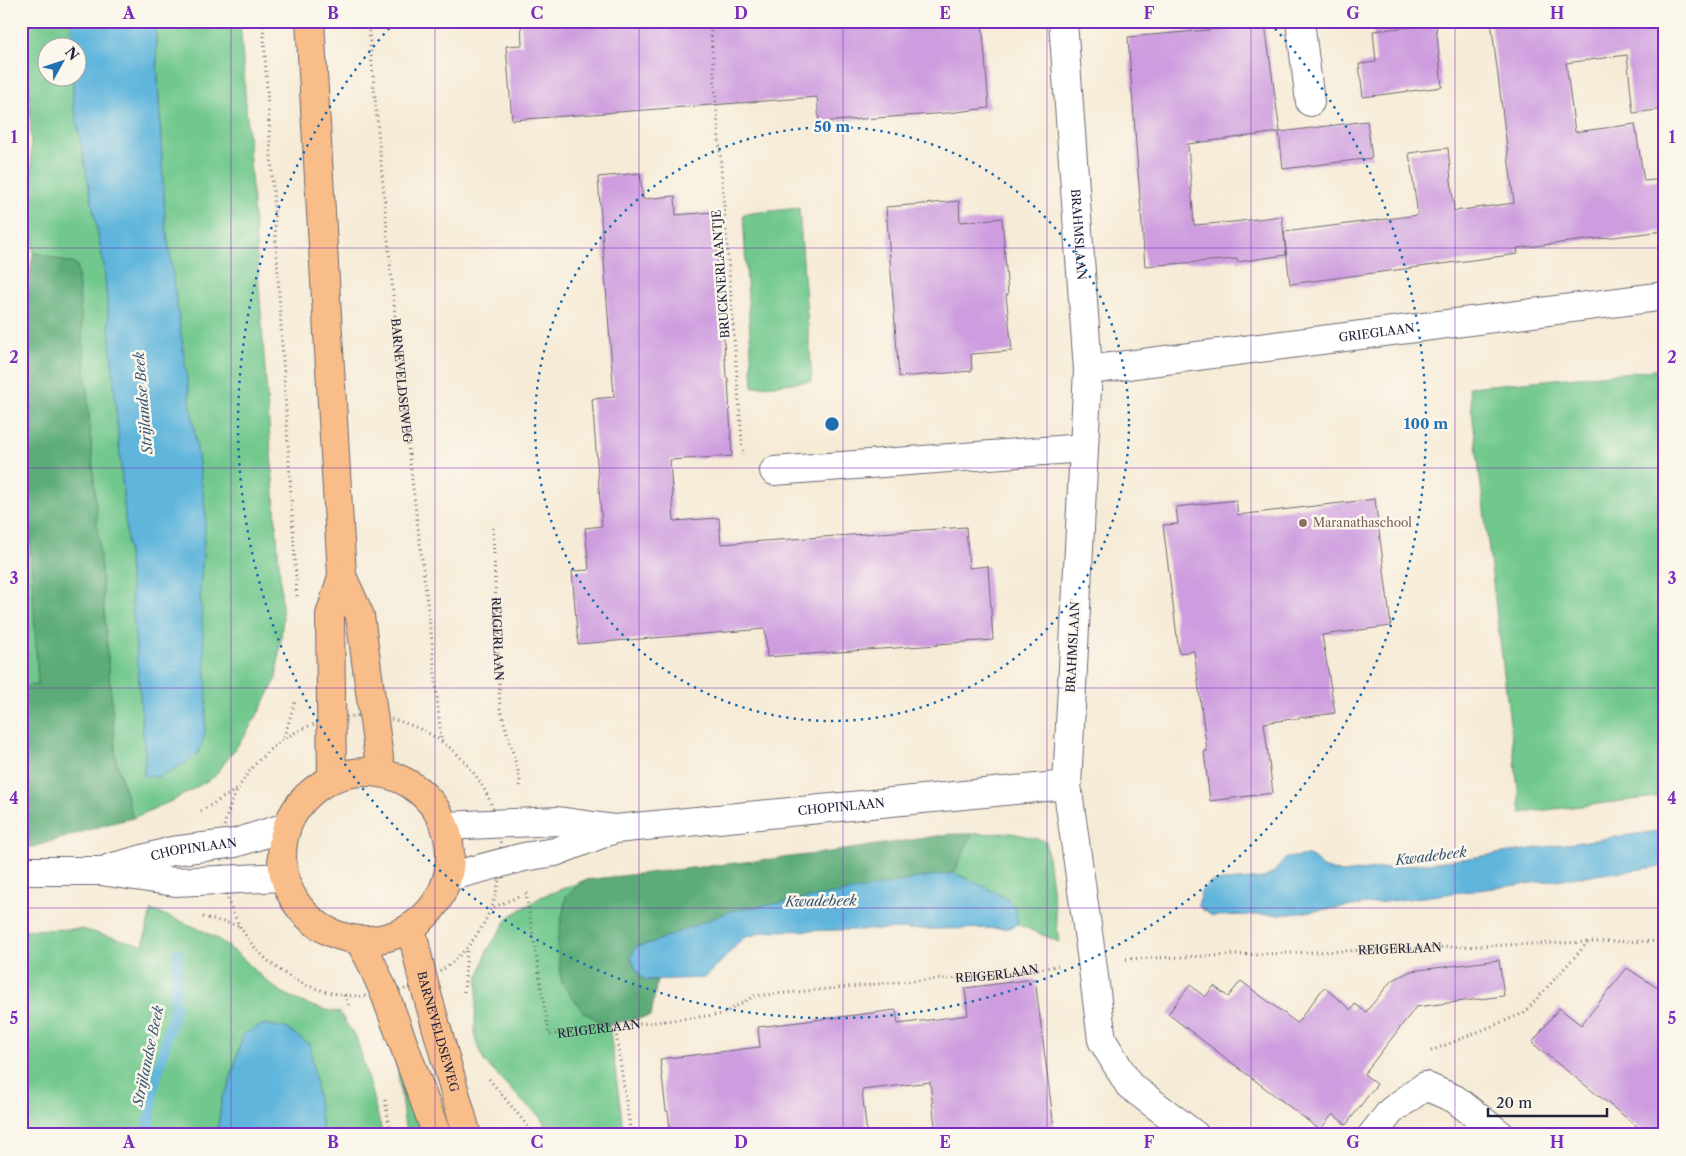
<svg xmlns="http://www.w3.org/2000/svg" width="1686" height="1156" font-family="'Libre Caslon Text',serif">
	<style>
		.green { fill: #71c88d; stroke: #4a7564 }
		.forest { fill: #5cac78; stroke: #3f675a }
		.water { fill: #5fb5dc; stroke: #406c8c }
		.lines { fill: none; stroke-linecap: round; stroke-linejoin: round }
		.stream { stroke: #5fb5dc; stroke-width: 11 }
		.building { fill: #ce9ddf }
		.minor-casing { stroke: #6c6872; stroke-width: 30 }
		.major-casing { stroke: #6c6872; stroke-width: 30 }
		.path { stroke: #6c6872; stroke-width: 3; stroke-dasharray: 1 4; stroke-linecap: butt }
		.minor { stroke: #fff; stroke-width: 28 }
		.major { stroke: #f8bd88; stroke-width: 28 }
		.grid { fill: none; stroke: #7b2cbf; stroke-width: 1; stroke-opacity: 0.55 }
		.ring { fill: none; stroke: #1f6fb2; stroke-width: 2.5; stroke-dasharray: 2.5 5 }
		.education-dot { fill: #8d6e63; stroke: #fbf7ec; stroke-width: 2 }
		.labels { text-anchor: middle; stroke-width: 5; stroke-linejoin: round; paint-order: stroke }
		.street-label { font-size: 12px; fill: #22223b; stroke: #fbf7ec }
		.education-label { font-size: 12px; fill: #785e54; stroke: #fbf7ec; text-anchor: start }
		.water-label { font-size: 14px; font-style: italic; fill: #375573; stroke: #fbf7ec }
		.centre { fill: #1f6fb2; stroke: #fbf7ec; stroke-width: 2.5 }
		.ring-label { font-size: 15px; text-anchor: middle; font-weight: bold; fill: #1f6fb2; stroke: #fbf7ec; stroke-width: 5; stroke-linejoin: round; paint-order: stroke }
		.neatline { fill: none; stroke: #7b2cbf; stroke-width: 2 }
		.grid-label { font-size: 16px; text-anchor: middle; font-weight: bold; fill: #7b2cbf }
	</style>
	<rect width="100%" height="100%" fill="#fbf7ec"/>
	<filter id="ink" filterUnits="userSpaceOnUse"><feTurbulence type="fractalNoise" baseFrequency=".02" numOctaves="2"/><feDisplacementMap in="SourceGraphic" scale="10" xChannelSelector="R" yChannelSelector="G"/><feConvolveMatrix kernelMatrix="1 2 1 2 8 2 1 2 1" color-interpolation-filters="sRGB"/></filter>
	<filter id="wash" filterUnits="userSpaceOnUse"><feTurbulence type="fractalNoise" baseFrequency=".0096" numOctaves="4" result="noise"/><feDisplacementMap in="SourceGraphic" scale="20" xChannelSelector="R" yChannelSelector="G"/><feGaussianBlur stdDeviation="1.12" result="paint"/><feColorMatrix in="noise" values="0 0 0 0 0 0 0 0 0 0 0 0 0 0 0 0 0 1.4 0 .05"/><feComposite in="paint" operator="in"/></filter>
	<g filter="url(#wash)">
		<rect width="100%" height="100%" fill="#f6ebd7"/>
		<!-- green -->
		<g class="green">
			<path d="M21,21H71L72,47L48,48V78H73V102L104,266L145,755L144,775L158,777L200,590L206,515L165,219L155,21H240L283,619L276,680L259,712L244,737L214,777L176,799L133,818L116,760L77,265L33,252L30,106L28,79L21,78Z"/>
			<path d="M799,208L812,381L753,387L743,214Z"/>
			<path d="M21,365L38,685L21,686Z"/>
			<path d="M1665,369V796L1521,813L1469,387Z"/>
			<path d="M1012,833L1046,841L1059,942L1017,924C1017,917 1017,909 1012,904C1002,893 969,880 954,873L972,834Z"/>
			<path d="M585,880L566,896L557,945L562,983L583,1012L601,1022L609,1024L624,1135H551L539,1116L520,1099L484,1061L475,1038V1017L478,979L487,951L509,917L541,897Z"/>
			<path d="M151,910C177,920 203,928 225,944C243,956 257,974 274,987C290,998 319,1011 339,1012L357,1039L383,1135H323L310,1045L243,1034L229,1086L222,1097L217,1135H21V930L81,929L143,945Z"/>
			<path d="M392,1031L418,1116L422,1135H406Z"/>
		</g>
		<!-- forest -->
		<g class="forest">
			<path d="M33,252L77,265L116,760L133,818L108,824L34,847H21V686L38,685L21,365V347Z"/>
			<path d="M951,834H972L954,873L918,878L876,887L635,947L631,958L636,969L644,980H657L651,1016L609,1024L601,1022L583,1012L562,983L557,945L566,896L585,880L816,854Z"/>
		</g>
		<!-- water -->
		<g class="water">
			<path d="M71,21H155L165,219L206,515L200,590L207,693L205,733L199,752L188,762L158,777L144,776L145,755L104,266L73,102V78H78V48L72,47Z"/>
			<path d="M1665,830V866L1290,914L1212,916L1198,906L1201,891L1211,882L1264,878L1274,872L1286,858C1305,856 1311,851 1322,868L1342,873L1461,859Z"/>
			<path d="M954,873C969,880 1002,893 1012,904C1017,909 1017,917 1017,924L1010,928L767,931L743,938L715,968L704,978L644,980L636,969L631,958L635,947L651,943L731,911L876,887L918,878Z"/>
			<path d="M264,1024L286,1028L310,1045L323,1135H217L222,1097L229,1086L243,1034Z"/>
		</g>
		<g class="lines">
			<!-- stream -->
			<path class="stream" d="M148,1135L153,1089L174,1012L178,953"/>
		</g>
		<g id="blocks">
			<!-- building -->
			<g class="building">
				<path d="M521,21H982L989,108L948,113L819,122L817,97L512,120L506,46L522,45Z"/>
				<path d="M1491,21H1665V109L1633,113L1627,55L1566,63L1575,132L1635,124L1644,181L1665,179V231L1517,248L1518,254L1290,284L1284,232L1418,215L1409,153L1448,148L1454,211L1514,203Z"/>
				<path d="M1436,24L1442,87L1363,97L1359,64L1376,62L1373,31Z"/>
				<path d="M1265,25L1280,132L1367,121L1372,158L1283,169L1279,132L1188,144L1194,225L1233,222L1282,216L1286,255L1237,262V259L1145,266L1128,37Z"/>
				<path d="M640,173L643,199L675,196L676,215L713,212L722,302L726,378H728L732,456L670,460L674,521L719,518L721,544L966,527L969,568L988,566L993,640L937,644L938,645L767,657L765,629L578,644L572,571L589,570L585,528L602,526L592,399L614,397L598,177Z"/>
				<path d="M959,201L960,222L1002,218L1008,295H1006L1012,351L971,354L972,371L899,377L886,207Z"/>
				<path d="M1375,499L1391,626L1322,635L1335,713L1264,723L1273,793L1210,801L1204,752L1207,751L1194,651L1179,653L1163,525L1178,524L1176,507L1236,500L1238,515Z"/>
				<path d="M1499,960L1504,996L1416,1007L1364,1074L1377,1084L1346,1125L1333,1114L1320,1130L1168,1014L1190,985L1205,997L1214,986L1228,997L1241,981L1297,1023L1324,987L1351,1010L1355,1004L1366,1012L1391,981L1411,971Z"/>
				<path d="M1627,968L1665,993V1135H1648L1532,1043L1559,1008L1581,1025Z"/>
				<path d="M1035,979L1055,1135H936L930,1082L862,1090L867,1135H679L678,1129L670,1130L668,1111H666L660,1059L760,1047L758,1027L896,1010L898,1024L968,1015L965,988Z"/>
			</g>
		</g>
	</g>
	<g filter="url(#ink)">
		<use href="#blocks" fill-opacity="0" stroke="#6c6872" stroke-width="1"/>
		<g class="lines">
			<!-- minor casing -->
			<g class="minor-casing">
				<g id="minor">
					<path id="s5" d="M1063,21L1088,370L1067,785L1092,961L1102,1040L1129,1085L1195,1135"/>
					<path d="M1300,21L1310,102"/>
					<path id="s6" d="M1088,370L1665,296"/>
					<path d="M774,471L1084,448"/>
					<path id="s7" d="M445,826L558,821L615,829L1067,785"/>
					<path id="s8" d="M110,868L172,851L235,843L286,827"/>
					<path d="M21,871H101L175,882L284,877"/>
					<path d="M448,877L524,857L555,852L612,830"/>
					<path d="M1372,1135L1391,1111L1425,1086L1455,1099L1501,1135"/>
				</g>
			</g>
			<!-- major casing -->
			<g class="major-casing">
				<g id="major">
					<path d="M310,21L342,576L330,615L332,778"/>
					<path d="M342,576L360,616L381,773"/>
					<circle cx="366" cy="856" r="84"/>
					<path id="s9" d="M411,927L423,980L467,1135"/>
					<path d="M359,940L370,960L385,994L437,1135"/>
				</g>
			</g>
			<!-- path -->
			<g class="path">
				<path d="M263,21L297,597"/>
				<path id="s1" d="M368,21L404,414L432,642L441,739"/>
				<path d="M710,21L743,455"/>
				<path id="s2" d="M493,528L500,708L520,778V789"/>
				<circle cx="361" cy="856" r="140"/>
				<path d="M284,737L295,702"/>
				<path d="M201,811L239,788"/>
				<path id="s3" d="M526,893L549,1035L723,1014L754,996L911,981L993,976L1058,966"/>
				<path d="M494,907L520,896"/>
				<path d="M203,917L240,926"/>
				<path id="s4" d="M1126,959L1588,942"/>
				<path d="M464,992L467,949"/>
				<path d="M344,995L350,1008"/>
				<path d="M615,1026L631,1135"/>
				<path d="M1431,1051L1524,1013L1588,942L1665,941"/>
				<path d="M489,1079L535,1135"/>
				<path d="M385,1100L391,1135"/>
			</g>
			<!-- minor -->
			<use href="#minor" class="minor"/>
			<!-- major -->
			<use href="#major" class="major"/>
		</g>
	</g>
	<!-- grid -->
	<path class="grid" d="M231,21V1135M435,21V1135M639,21V1135M843,21V1135M1047,21V1135M1251,21V1135M1455,21V1135M21,248H1665M21,468H1665M21,688H1665M21,908H1665"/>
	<!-- distance rings -->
	<g class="ring">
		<circle cx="832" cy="424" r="297"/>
		<path d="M1270 23A594 594 0 1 1 394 23"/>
	</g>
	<!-- markers -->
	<circle class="education-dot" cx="1303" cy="523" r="5"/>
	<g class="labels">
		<!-- street labels -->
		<g class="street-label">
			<text dy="4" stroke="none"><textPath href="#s5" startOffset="214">BRAHMSLAAN</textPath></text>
			<text transform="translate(721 274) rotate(-94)" y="4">BRUCKNERLAANTJE</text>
			<text dy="4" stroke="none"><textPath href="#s6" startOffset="291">GRIEGLAAN</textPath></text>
			<text dy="4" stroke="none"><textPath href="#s1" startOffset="361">BARNEVELDSEWEG</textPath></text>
			<text dy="4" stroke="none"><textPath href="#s2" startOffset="111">REIGERLAAN</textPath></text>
			<text transform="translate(1073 647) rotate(-87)" y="4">BRAHMSLAAN</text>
			<text dy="4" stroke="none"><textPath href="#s7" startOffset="398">CHOPINLAAN</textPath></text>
			<text dy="4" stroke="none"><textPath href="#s8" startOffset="86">CHOPINLAAN</textPath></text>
			<text dy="4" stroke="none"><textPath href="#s4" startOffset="274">REIGERLAAN</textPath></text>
			<text dy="4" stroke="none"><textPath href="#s3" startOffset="599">REIGERLAAN</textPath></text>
			<text dy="4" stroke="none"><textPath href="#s3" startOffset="194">REIGERLAAN</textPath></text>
			<text dy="4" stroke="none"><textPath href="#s9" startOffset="108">BARNEVELDSEWEG</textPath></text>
		</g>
		<!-- education labels -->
		<g class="education-label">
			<text x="1313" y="527">Maranathaschool</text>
		</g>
		<!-- water labels -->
		<g class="water-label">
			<text transform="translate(143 403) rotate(-95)" y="5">Strijlandse Beek</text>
			<text transform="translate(1431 856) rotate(-7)" y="5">Kwadebeek</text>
			<text transform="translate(821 901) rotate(-1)" y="5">Kwadebeek</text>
			<text transform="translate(148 1056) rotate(-78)" y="5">Strijlandse Beek</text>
		</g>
	</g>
	<circle cx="832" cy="424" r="8" class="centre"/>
	<g class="ring-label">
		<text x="832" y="132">50 m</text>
		<text x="1426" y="429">100 m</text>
	</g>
	<!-- margin -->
	<rect width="1686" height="1156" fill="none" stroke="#fbf7ec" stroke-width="55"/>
	<!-- north arrow -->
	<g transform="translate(62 62) rotate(50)"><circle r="24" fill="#fbf7ec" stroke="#a4a2a5"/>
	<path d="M0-4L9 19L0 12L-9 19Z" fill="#1f6fb2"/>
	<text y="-8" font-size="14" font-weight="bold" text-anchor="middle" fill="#22223b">N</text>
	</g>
	<!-- scale -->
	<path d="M1488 1108v8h119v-8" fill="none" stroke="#22223b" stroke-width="2.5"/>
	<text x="1496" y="1108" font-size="15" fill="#22223b" stroke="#fbf7ec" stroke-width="4" paint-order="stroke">20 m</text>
	<rect x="28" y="28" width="1630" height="1100" class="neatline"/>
	<g class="grid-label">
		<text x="129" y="19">A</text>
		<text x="333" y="19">B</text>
		<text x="537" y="19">C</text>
		<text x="741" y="19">D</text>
		<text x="945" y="19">E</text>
		<text x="1149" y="19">F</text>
		<text x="1353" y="19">G</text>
		<text x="1557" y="19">H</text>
		<text x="14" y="143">1</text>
		<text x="1672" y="143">1</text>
		<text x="14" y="363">2</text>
		<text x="1672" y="363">2</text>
		<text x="14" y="584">3</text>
		<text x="1672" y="584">3</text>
		<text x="14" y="804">4</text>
		<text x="1672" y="804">4</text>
		<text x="14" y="1024">5</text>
		<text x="1672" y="1024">5</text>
		<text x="129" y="1148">A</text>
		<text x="333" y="1148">B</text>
		<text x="537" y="1148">C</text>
		<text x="741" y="1148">D</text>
		<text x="945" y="1148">E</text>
		<text x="1149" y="1148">F</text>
		<text x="1353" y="1148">G</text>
		<text x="1557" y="1148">H</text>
	</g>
</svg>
